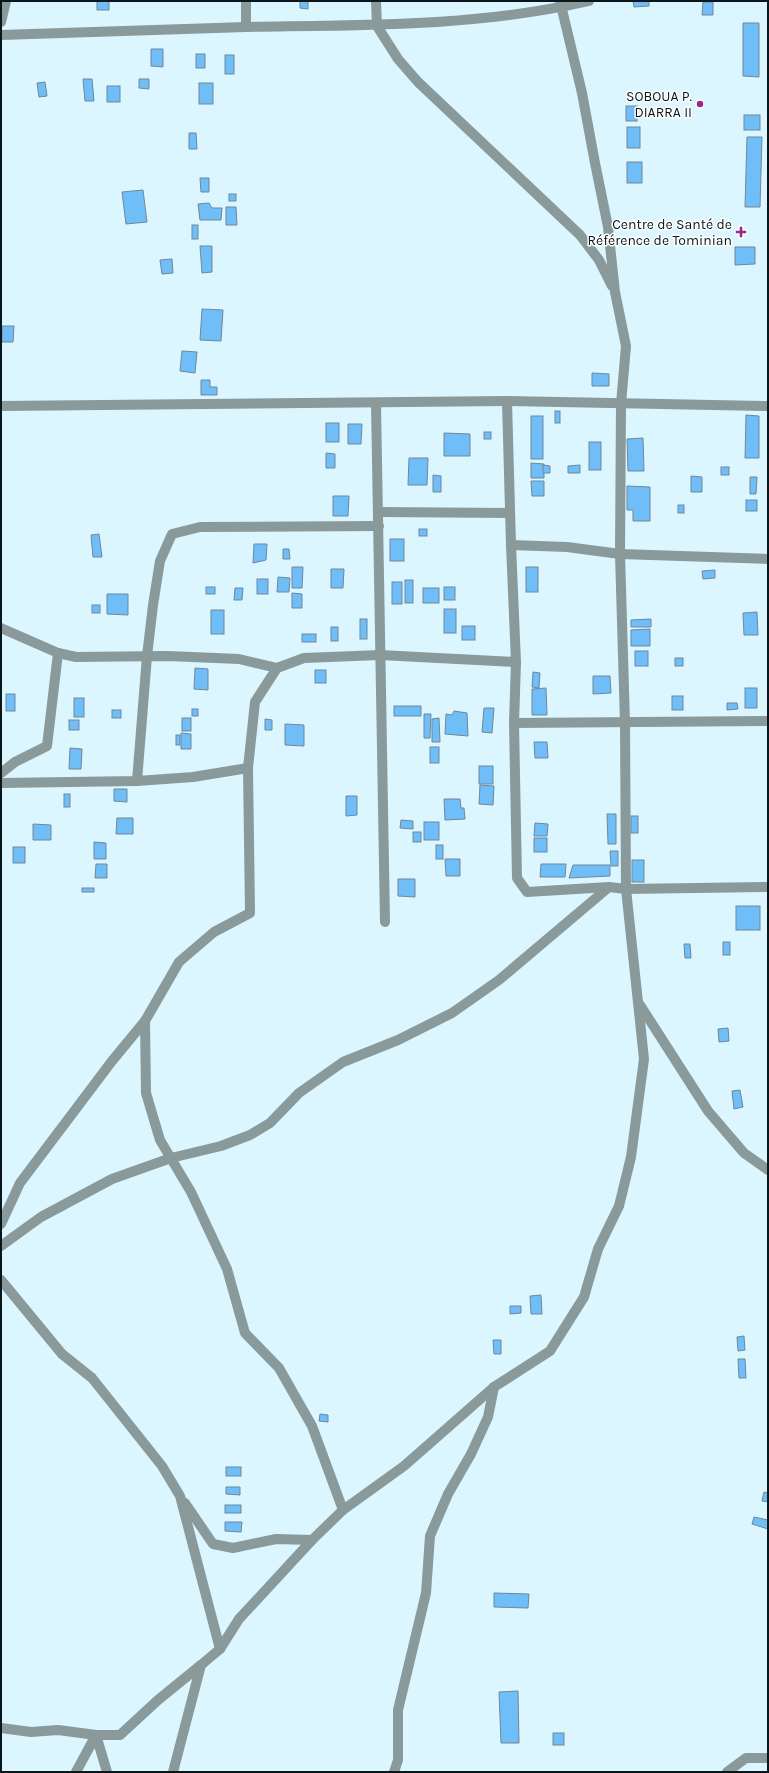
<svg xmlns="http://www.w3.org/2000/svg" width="769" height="1773" font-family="Karla,sans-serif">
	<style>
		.building { fill: #6fbef8; stroke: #708799 }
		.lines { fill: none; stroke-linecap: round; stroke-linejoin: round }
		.minor { stroke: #8a9999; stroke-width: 10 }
		.tertiary { stroke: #8a9999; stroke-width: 10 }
		.poi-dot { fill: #9a2784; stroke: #fefefe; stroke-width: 1.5 }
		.labels { text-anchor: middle; stroke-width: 3; stroke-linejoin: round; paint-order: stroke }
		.poi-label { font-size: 14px; fill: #0a171a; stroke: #fefefe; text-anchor: end }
	</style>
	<rect width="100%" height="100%" fill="#dbf6ff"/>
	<!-- building -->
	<g class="building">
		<rect x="97" y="1" width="12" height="9"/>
		<path d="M300,1H308V9L300,8Z"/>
		<path d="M633,1H649V6L634,7Z"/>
		<path d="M703,2H713V15H702Z"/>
		<path d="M743,23H759V77L743,76Z"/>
		<path d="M151,49H163V67L151,66Z"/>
		<rect x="196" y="54" width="9" height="14"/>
		<rect x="225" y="55" width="9" height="19"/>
		<path d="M83,79H92L94,101H85Z"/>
		<path d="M139,79H149V89L139,88Z"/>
		<path d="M45,82L47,96L39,97L37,83Z"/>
		<rect x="199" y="83" width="14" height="21"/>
		<rect x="107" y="86" width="13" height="16"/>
		<rect x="626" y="106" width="11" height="15"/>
		<rect x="744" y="115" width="16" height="15"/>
		<rect x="627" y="127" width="13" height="21"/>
		<path d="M189,133H196L197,149H189Z"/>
		<path d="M747,137H762L760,207H745Z"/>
		<rect x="627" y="162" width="15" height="21"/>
		<path d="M200,178H209V192H201Z"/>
		<path d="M143,190L147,222L126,224L122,192Z"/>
		<rect x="229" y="194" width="7" height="7"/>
		<path d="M209,203L212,208H222L221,220H200L198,204Z"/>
		<path d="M226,207H236L237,225H226Z"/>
		<rect x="192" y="225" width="6" height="14"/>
		<path d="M200,246H212V272L202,273Z"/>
		<path d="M735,247H755V264L735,265Z"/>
		<path d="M172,259L173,273L162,274L160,260Z"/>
		<path d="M202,309L223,310L221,341L200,340Z"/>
		<path d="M2,326H14L13,342H2Z"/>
		<path d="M182,351L197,352L195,373L180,371Z"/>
		<path d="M592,373L609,374V386H592Z"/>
		<path d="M201,380H210V387H217V395H201Z"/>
		<rect x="555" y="411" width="5" height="12"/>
		<path d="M746,415L759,416V458H745Z"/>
		<rect x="531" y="416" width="12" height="43"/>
		<rect x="326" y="423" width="13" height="19"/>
		<path d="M348,424H362L361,444H348Z"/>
		<rect x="484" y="432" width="7" height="7"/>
		<path d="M444,433L470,434V456H444Z"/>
		<path d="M643,438L644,471H628L627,439Z"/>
		<rect x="589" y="442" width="12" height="28"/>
		<path d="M326,453L335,454V468H326Z"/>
		<path d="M409,458H428L427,485H408Z"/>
		<path d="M531,463L544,464V478H531Z"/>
		<path d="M543,465L550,466V473H543Z"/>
		<path d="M580,465V473H568V466Z"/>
		<rect x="721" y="467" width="8" height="8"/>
		<path d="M433,475L441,476V492H433Z"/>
		<path d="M691,476L702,477V492H691Z"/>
		<path d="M750,477H757L756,494H750Z"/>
		<path d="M531,481H544V496H532Z"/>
		<path d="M627,486L650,487V521H633V510H627Z"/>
		<path d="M333,496H349L348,516H333Z"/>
		<rect x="746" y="500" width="11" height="11"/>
		<rect x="678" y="505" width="6" height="8"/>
		<rect x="419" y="529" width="8" height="7"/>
		<path d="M99,534L102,557H93L91,535Z"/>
		<rect x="390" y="539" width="14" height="22"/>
		<path d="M254,544H267L266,560L253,563Z"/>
		<path d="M283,549H289L290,559H283Z"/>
		<path d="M292,567H303L302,588H292Z"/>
		<rect x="526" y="567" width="12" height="25"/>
		<path d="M331,569H344L343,588H331Z"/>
		<path d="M715,570V578L703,579L702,571Z"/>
		<path d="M278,577L290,578L289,592H277Z"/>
		<rect x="257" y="579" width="11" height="15"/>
		<rect x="405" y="580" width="8" height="23"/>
		<rect x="392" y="582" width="10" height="22"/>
		<rect x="206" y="587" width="9" height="7"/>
		<rect x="444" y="587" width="11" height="13"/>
		<path d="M235,588H243L242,600H234Z"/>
		<rect x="423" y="588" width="16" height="15"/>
		<path d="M292,593L302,594V608H292Z"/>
		<path d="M107,594H128V615L107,614Z"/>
		<rect x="92" y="605" width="8" height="8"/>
		<rect x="444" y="609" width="12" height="24"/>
		<rect x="211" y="610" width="13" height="24"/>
		<path d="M757,612L758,635H744L743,613Z"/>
		<rect x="360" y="619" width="7" height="20"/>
		<path d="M651,619V627H631V620Z"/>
		<rect x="462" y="626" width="13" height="14"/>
		<rect x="331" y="627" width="7" height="14"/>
		<path d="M650,629V646H631V630Z"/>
		<rect x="302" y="634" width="14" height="8"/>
		<rect x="635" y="651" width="13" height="15"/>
		<rect x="675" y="658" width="8" height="8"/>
		<path d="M195,668L208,669V690L194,689Z"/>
		<rect x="315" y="670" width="11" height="13"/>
		<path d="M533,672L540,673L539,688L532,687Z"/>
		<path d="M593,676H610L611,693L593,694Z"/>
		<path d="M546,688L547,715H532V689Z"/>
		<rect x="745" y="688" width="12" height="20"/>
		<rect x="6" y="694" width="9" height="17"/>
		<rect x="672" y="696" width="11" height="14"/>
		<rect x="74" y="698" width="10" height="19"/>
		<path d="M727,703H737L738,709L727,710Z"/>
		<rect x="394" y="706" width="27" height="10"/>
		<path d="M484,708H494L492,733L482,732Z"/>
		<rect x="192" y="709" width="6" height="7"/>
		<rect x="112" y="710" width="9" height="8"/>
		<path d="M454,711L467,713L468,736L445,734L446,714L452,715Z"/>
		<path d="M424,714H431L430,738H424Z"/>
		<rect x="182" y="718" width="9" height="13"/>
		<path d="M439,718L440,742H432V719Z"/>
		<path d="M265,719L272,720V730H265Z"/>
		<rect x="69" y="720" width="10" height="10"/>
		<path d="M285,724L304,725V746L285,745Z"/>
		<path d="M181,733L191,734V749H181Z"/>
		<rect x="176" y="735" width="4" height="10"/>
		<path d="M534,742H547L548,758H535Z"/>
		<rect x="430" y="747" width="9" height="16"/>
		<path d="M70,748L82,749L81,769H69Z"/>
		<rect x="479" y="766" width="14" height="18"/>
		<path d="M480,785L494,786L493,805L479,804Z"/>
		<path d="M114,789H127V802L114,801Z"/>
		<rect x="64" y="794" width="6" height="13"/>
		<path d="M346,796H357V815L346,816Z"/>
		<path d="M444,799H460L461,808H464L465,819L445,820Z"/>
		<path d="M607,814H616V844H608Z"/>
		<rect x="631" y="816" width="7" height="17"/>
		<path d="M117,818H133V834H116Z"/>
		<path d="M401,820L413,821V829L400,828Z"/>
		<rect x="424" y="822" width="15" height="18"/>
		<path d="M535,823L548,824L547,836H534Z"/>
		<path d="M33,824L51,825V840H33Z"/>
		<rect x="413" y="832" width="8" height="10"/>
		<rect x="534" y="838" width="13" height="14"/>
		<path d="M94,842L106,843V859H94Z"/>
		<rect x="436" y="845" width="7" height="14"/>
		<rect x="13" y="847" width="12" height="16"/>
		<path d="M610,851H618V866H611Z"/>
		<path d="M445,859H460V876H446Z"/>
		<rect x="632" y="860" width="12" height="22"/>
		<path d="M96,864H107V878H95Z"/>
		<path d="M541,864H566L565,877H540Z"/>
		<path d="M573,865H610V876L569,878Z"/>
		<path d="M398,879H415V897L398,896Z"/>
		<rect x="82" y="888" width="12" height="4"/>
		<rect x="736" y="906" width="24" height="24"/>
		<rect x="723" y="942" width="7" height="13"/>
		<path d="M684,944H690L691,958H685Z"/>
		<path d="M728,1028L729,1041L719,1042L718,1029Z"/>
		<path d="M740,1090L743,1107L734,1109L732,1091Z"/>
		<path d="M541,1295L542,1314H531L530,1296Z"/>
		<path d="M510,1306H521V1313L510,1314Z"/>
		<path d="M744,1336L745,1350L738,1351L737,1337Z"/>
		<path d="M493,1340H501V1354H494Z"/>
		<path d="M738,1359H745L746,1378H739Z"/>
		<path d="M320,1414L328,1415V1422L319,1421Z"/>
		<rect x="226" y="1467" width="15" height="9"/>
		<path d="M226,1487H240V1495L226,1494Z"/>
		<path d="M764,1492L768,1493V1502L762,1501Z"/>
		<rect x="225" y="1505" width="16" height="8"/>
		<path d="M754,1517L768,1520V1529L752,1524Z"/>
		<path d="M225,1522H242L241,1532L225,1531Z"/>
		<path d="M494,1593L529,1594L528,1608L494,1607Z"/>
		<path d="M518,1691L519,1743H501L499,1692Z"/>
		<rect x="553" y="1733" width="11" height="12"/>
	</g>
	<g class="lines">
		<!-- minor -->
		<g class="minor">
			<path d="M246,1V27"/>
			<path d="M376,1L377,26L398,59L418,82L580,235L599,260L612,286"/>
			<path d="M1,22L6,1"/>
			<path d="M1,35C83,33 164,29 246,27C361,25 477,27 589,1"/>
			<path d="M507,401L511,545L516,662L514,723L517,878L527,892L609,887L626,889L768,887"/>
			<path d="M376,403L385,922"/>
			<path d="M378,512L510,513"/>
			<path d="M511,545L567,547L620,554L768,559"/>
			<path d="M1,628L58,653L76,657L168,656L239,659L277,668L304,658L380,655L516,662"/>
			<path d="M514,723L768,721"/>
			<path d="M1,773L15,762L47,746L58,653"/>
			<path d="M137,781L147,656L153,605L160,561L172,534L200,527L379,526"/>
			<path d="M1,783L137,781L193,777L248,768"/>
			<path d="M640,1005L708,1111L744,1153L768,1170"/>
			<path d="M145,1021L146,1093L160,1140L191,1192L227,1269L245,1333L279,1368L312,1426L343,1510"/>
			<path d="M1,1224L20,1183L112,1061L145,1021L179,962L214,932L250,913L248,768L255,702L277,668"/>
			<path d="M1,1246L41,1217L112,1179L171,1158L221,1146L250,1135L270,1123L299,1093L343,1062L398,1040L452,1013L499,980L609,887"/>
			<path d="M1,1280L62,1354L92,1378L162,1466L180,1496L220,1649"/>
			<path d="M185,1503L213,1544L233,1548L276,1539L312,1540"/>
			<path d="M1,1728L31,1732L58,1730L96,1735H120L158,1700L201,1665"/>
			<path d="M76,1772L96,1735L107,1772"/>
			<path d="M173,1772L201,1665L220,1649L239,1619L312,1540L343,1510L404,1466L494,1387L550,1351L584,1297L598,1249L619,1206L631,1157L644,1059L626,889L625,723L620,554L621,404L626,346L615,292L608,227L595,163L582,93L560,1"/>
			<path d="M394,1772L398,1760V1710L426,1593L430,1536L448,1494L471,1454L488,1417L494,1387"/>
			<path d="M727,1772L746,1758H768"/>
		</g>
		<!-- tertiary -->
		<path class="tertiary" d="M1,406L507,401L768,406"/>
	</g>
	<!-- markers -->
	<g class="poi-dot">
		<circle cx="700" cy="104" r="4"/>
		<path d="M739 226h4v4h4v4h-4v4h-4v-4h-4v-4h4z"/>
	</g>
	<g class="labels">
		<!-- poi labels -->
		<g class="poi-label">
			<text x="692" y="101">SOBOUA P.<tspan x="692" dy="16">DIARRA II</tspan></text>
			<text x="732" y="229">Centre de Santé de<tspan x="732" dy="16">Référence de Tominian</tspan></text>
		</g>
	</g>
	<!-- border -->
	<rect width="769" height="1773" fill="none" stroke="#0a171a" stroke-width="4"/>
</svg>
